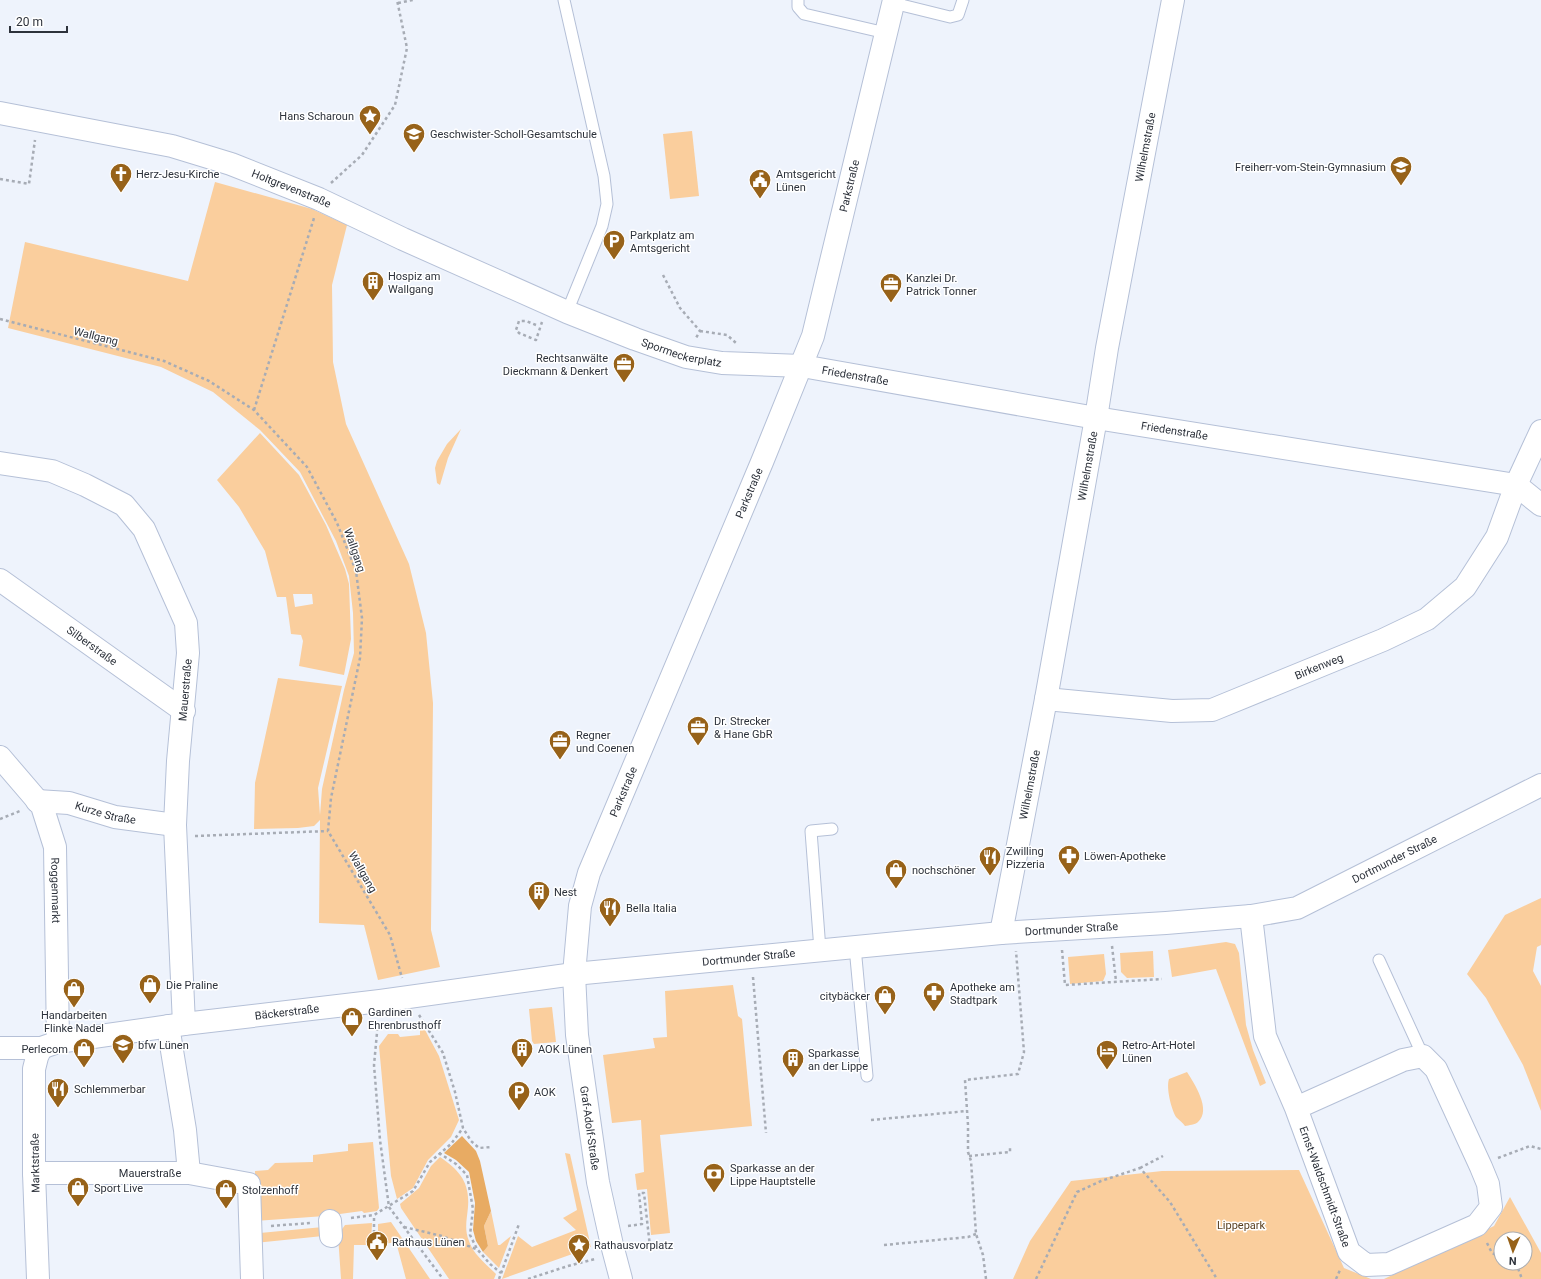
<svg xmlns="http://www.w3.org/2000/svg" width="1541" height="1279" font-family="Roboto,sans-serif">
	<style>
		.green { fill: #face9d; fill-rule: evenodd }
		.forest { fill: #e8ab63 }
		.lines { fill: none; stroke-linecap: round; stroke-linejoin: round }
		.lane-casing { stroke: #b5c0d7; stroke-width: 13 }
		.street-casing { stroke: #b5c0d7; stroke-width: 24 }
		.path { stroke: #a7acb5; stroke-width: 2.5; stroke-dasharray: 3 3; stroke-linecap: butt }
		.lane { stroke: #fff; stroke-width: 11 }
		.street { stroke: #fff; stroke-width: 22 }
		.labels { text-anchor: middle; stroke-width: 3; stroke-linejoin: round; paint-order: stroke }
		.poi-label { font-size: 11px; fill: #2d323b; stroke: #fff; text-anchor: start }
		.street-label { font-size: 11px; fill: #2d323b; stroke: #fff }
		.park-label { font-size: 11px; fill: #593f20; stroke: #fff }
	</style>
	<rect width="100%" height="100%" fill="#eef3fc"/>
	<!-- green -->
	<g class="green">
		<path d="M692,131L699,196L670,199L663,134Z"/>
		<path d="M215,182L312,209L347,225L332,285L333,362L346,424L409,564L426,633L433,703L431,930L440,967L378,980L364,925L319,923L320,820L314,826L298,828L254,829L255,783L278,678L342,686L318,788L320,815L322,789L344,690L354,653L353,613L349,576L336,541L300,472L260,430L213,392L161,367L8,328L25,242L188,281Z"/>
		<path d="M461,429L448,458L440,485L437,483L435,468L437,461L447,444Z"/>
		<path d="M260,433L299,475L326,525L345,569L349,584L351,639L344,675L299,666L303,641L301,635L291,634L286,597H277L265,551L239,507L217,480ZM293,594H312L313,604L295,607Z"/>
		<path d="M1541,898V945L1537,947L1533,971L1541,986V1111L1523,1065L1486,998L1467,974L1505,915Z"/>
		<path d="M1226,942L1235,944L1239,953L1246,1025L1253,1050L1266,1083L1260,1086L1216,969L1172,977L1168,950Z"/>
		<path d="M1153,951L1154,977L1127,978L1121,972L1120,953Z"/>
		<path d="M1104,954L1106,974L1103,981L1070,984L1068,957Z"/>
		<path d="M733,985L738,1016L742,1019L752,1126L660,1135L670,1233L651,1235L647,1189L637,1190L635,1174L644,1172L641,1120L612,1123L603,1055L655,1048L653,1038L667,1037L665,991Z"/>
		<path d="M552,1007L556,1042L534,1044L532,1041L529,1009Z"/>
		<path d="M424,1028L439,1056L459,1120L451,1137L428,1160L413,1188L397,1199L391,1176L379,1046L388,1034H398L400,1037L420,1035V1029Z"/>
		<path d="M1187,1072C1194,1083 1212,1110 1198,1122C1195,1125 1189,1125 1185,1126C1183,1123 1179,1120 1176,1117C1171,1108 1166,1088 1169,1079Z"/>
		<path d="M373,1142L379,1208L377,1211L364,1213L362,1211L325,1216L255,1221V1171L268,1170L275,1163L313,1162V1155L348,1151V1144Z"/>
		<path d="M565,1153L570,1154L591,1247L578,1249V1252L502,1279L518,1236L532,1247L576,1230L563,1218L577,1210Z"/>
		<path d="M440,1157C459,1170 470,1182 468,1207C467,1219 464,1229 469,1241C473,1254 486,1264 496,1274L494,1279H449L401,1208L400,1204L419,1188L431,1166Z"/>
		<path d="M1299,1170L1344,1268L1371,1279H1013L1030,1241L1071,1181L1162,1171Z"/>
		<path d="M1510,1197L1541,1253V1279H1384L1494,1226ZM1501,1239H1525V1263H1501Z"/>
		<path d="M491,1211L498,1245H500L511,1236L499,1268L483,1252L488,1246L484,1226Z"/>
		<path d="M391,1222L430,1279H406L396,1242L378,1245V1224Z"/>
		<path d="M372,1223L371,1245H354L353,1279H341L338,1235L345,1225Z"/>
		<path d="M323,1227V1236L255,1243L260,1233Z"/>
	</g>
	<!-- forest -->
	<path class="forest" d="M462,1136L476,1151L480,1161L491,1211L484,1226L488,1246L483,1252L476,1241L473,1230L475,1203L469,1172L456,1160L444,1153Z"/>
	<g class="lines">
		<!-- lane casing -->
		<g class="lane-casing">
			<g id="lane">
				<path d="M564,0L604,176L607,204L602,226L567,312"/>
				<path d="M798,0V7L804,14L886,33"/>
				<path d="M893,3L950,17L958,15L963,0"/>
				<path d="M855,947L867,1076"/>
				<path d="M820,950L811,831L832,829"/>
				<path d="M1379,960L1423,1056"/>
			</g>
		</g>
		<!-- street casing -->
		<g class="street-casing">
			<g id="street">
				<path id="s1" d="M0,113L172,146L231,164L319,199L403,239L567,312L635,339L686,357L722,363L802,366L1096,418L1516,485L1541,505"/>
				<path d="M0,463L52,471L85,485L124,505L144,529L186,623L188,653L178,761L175,825L184,1024"/>
				<path id="s2" d="M0,580L184,711"/>
				<path id="s3" d="M1046,699L1172,711L1212,710L1383,640L1427,619L1465,587L1497,537L1516,485L1541,431"/>
				<path id="s4" d="M0,757L42,806L55,847L58,1042"/>
				<path id="s5" d="M37,801L69,803L115,817L175,825"/>
				<path id="s6" d="M1251,916L1265,1036L1296,1108L1349,1252L1366,1265L1389,1264L1477,1225L1491,1207L1488,1184L1481,1167L1436,1069L1423,1056L1403,1060L1296,1108"/>
				<path id="s7" d="M1001,933L1046,699L1096,418L1107,348L1173,0"/>
				<path id="s8" d="M0,1048H41L58,1042L184,1024L380,1001L574,974L1001,933L1166,923L1251,916L1297,908L1541,785"/>
				<path id="s9" d="M34,1173H189L185,1130L168,1026"/>
				<path d="M189,1173L249,1184L252,1279"/>
				<path d="M330,1221L331,1236"/>
				<path d="M38,1279L34,1173V1069L37,1057L41,1048"/>
				<path id="s10" d="M621,1279L612,1245L598,1182L577,1035L574,974L580,906L589,873L762,462L813,336L894,0"/>
			</g>
		</g>
		<!-- path -->
		<g class="path">
			<path d="M398,3L413,0"/>
			<path d="M0,179L29,184L35,140"/>
			<path d="M331,183L362,155L395,105L407,48L397,0"/>
			<path d="M663,275L680,308L700,331L696,338"/>
			<path d="M0,319L164,361L209,381L254,410L307,467L337,523L356,571L362,618L360,658L331,798L328,831L390,935L402,978"/>
			<path d="M536,325L526,321H519L516,330L519,333L536,340L542,322"/>
			<path d="M700,331L727,335L736,343"/>
			<path d="M254,410L314,218"/>
			<path d="M0,819L20,811"/>
			<path d="M195,836L328,831"/>
			<path d="M1112,946L1116,981"/>
			<path d="M1062,950L1065,985L1162,979"/>
			<path d="M753,977L766,1133"/>
			<path d="M419,1015L443,1053L455,1092L463,1128L471,1141L479,1148L491,1147"/>
			<path d="M378,1022L374,1065L380,1140L389,1207L443,1279"/>
			<path d="M871,1120L967,1111"/>
			<path d="M439,1153L456,1164L467,1175L473,1209L470,1235L477,1249L490,1264L501,1273"/>
			<path d="M969,1156L1010,1152V1148"/>
			<path d="M1498,1158L1530,1146L1541,1149"/>
			<path d="M1140,1168L1163,1156"/>
			<path d="M351,1218L374,1215L413,1191L430,1162L451,1144L463,1128"/>
			<path d="M271,1226L310,1223"/>
			<path d="M628,1226L642,1224L639,1193H644L650,1247"/>
			<path d="M404,1227L442,1236L476,1249"/>
			<path d="M1487,1243L1492,1253L1501,1257"/>
			<path d="M374,1245V1215"/>
			<path d="M884,1245L968,1237L976,1234"/>
			<path d="M1516,1263L1522,1279"/>
			<path d="M499,1279L519,1224"/>
			<path d="M528,1279L568,1266L595,1259"/>
			<path d="M986,1279L983,1255L976,1234L971,1161L968,1152V1125L965,1080L1018,1074L1024,1052L1016,951"/>
			<path d="M1036,1279L1077,1192L1101,1181L1140,1168L1170,1202L1217,1279"/>
			<path d="M1336,1279L1340,1270"/>
		</g>
		<!-- lane -->
		<use href="#lane" class="lane"/>
		<!-- street -->
		<use href="#street" class="street"/>
	</g>
	<!-- icons -->
	<defs>
		<g id="sight-pin" transform="scale(1.15)"><path d="M0 17L-7.5 6A9.5 9.5 0 1 1 7.5 6Z" fill="#976219" stroke="#fff"/><path d="M0-6L1.8-2.2L6-1.7L2.9 1.2L3.7 5.4L0 3.3L-3.7 5.4L-2.9 1.2L-6-1.7L-1.8-2.2Z" fill="#fff"/></g>
		<g id="school-pin" transform="scale(1.15)"><path d="M0 17L-7.5 6A9.5 9.5 0 1 1 7.5 6Z" fill="#976219" stroke="#fff"/><path d="M0-5L7-2L0 1L-7-2ZM-4 1L0 2.5L4 1V4Q0 6-4 4Z" fill="#fff"/></g>
		<g id="church-pin" transform="scale(1.15)"><path d="M0 17L-7.5 6A9.5 9.5 0 1 1 7.5 6Z" fill="#976219" stroke="#fff"/><path d="M-1.2-6h2.4v3.5h3.3v2.4h-3.3V6h-2.4V-.1h-3.3v-2.4h3.3Z" fill="#fff"/></g>
		<g id="civic-pin" transform="scale(1.15)"><path d="M0 17L-7.5 6A9.5 9.5 0 1 1 7.5 6Z" fill="#976219" stroke="#fff"/><path d="M-.6-6.5H3V-4.5H.6V-3L4-1V1h2V6H-6V1h2V-1L-.6-3ZM-1.2 2.5V6h2.4V2.5Z" fill="#fff"/></g>
		<g id="parking-pin" transform="scale(1.15)"><path d="M0 17L-7.5 6A9.5 9.5 0 1 1 7.5 6Z" fill="#976219" stroke="#fff"/><path d="M-3.5-5.5H1a3.5 3.5 0 0 1 0 7H-1V5.5H-3.5ZM-1-3.4V-.6H.8a1.4 1.4 0 0 0 0-2.8Z" fill="#fff"/></g>
		<g id="building-pin" transform="scale(1.15)"><path d="M0 17L-7.5 6A9.5 9.5 0 1 1 7.5 6Z" fill="#976219" stroke="#fff"/><path d="M-4-6H4V6H1V3H-1V6H-4ZM-2.5-4.3h1.7v1.8h-1.7ZM.8-4.3h1.7v1.8H.8ZM-2.5-1h1.7V.8h-1.7ZM.8-1h1.7V.8H.8Z" fill="#fff"/></g>
		<g id="office-pin" transform="scale(1.15)"><path d="M0 17L-7.5 6A9.5 9.5 0 1 1 7.5 6Z" fill="#976219" stroke="#fff"/><path d="M-6-3h4V-5.5h4V-3h4V5H-6ZM-1-4.5V-3h2v-1.5ZM-6 0V1H6V0Z" fill="#fff"/></g>
		<g id="pharmacy-pin" transform="scale(1.15)"><path d="M0 17L-7.5 6A9.5 9.5 0 1 1 7.5 6Z" fill="#976219" stroke="#fff"/><path d="M-2-6h4v4h4v4h-4v4h-4v-4h-4v-4h4Z" fill="#fff"/></g>
		<g id="restaurant-pin" transform="scale(1.15)"><path d="M0 17L-7.5 6A9.5 9.5 0 1 1 7.5 6Z" fill="#976219" stroke="#fff"/><path d="M-5-6h1v4h1v-4h1v4h1v-4h1v5L-1.5 .5V6h-2V.5L-5-1ZM5-6V6H3V1.5H1.5Q1.5-4 5-6Z" fill="#fff"/></g>
		<g id="shop-pin" transform="scale(1.15)"><path d="M0 17L-7.5 6A9.5 9.5 0 1 1 7.5 6Z" fill="#976219" stroke="#fff"/><path d="M-5-2.5h2.3a2.7 3.5 0 0 1 5.4 0H5L5.5 6h-11ZM-1.5-2.5h3a1.5 2.3 0 0 0-3 0Z" fill="#fff"/></g>
		<g id="university-pin" transform="scale(1.15)"><path d="M0 17L-7.5 6A9.5 9.5 0 1 1 7.5 6Z" fill="#976219" stroke="#fff"/><path d="M0-5L7-2L0 1L-7-2ZM-4 1L0 2.5L4 1V4Q0 6-4 4Z" fill="#fff"/></g>
		<g id="hotel-pin" transform="scale(1.15)"><path d="M0 17L-7.5 6A9.5 9.5 0 1 1 7.5 6Z" fill="#976219" stroke="#fff"/><path d="M-6-4.5h1.5V1H6V5H4.5V3h-9V5H-6ZM-4 0a1.8 1.8 0 1 1 3.6 0ZM.5 0V-2.5h3Q6-2.5 6 0Z" fill="#fff"/></g>
		<g id="bank-pin" transform="scale(1.15)"><path d="M0 17L-7.5 6A9.5 9.5 0 1 1 7.5 6Z" fill="#976219" stroke="#fff"/><path d="M-6-4H6V4H-6ZM0-2.3a2.3 2.3 0 1 0 0 4.6a2.3 2.3 0 1 0 0-4.6Z" fill="#fff"/></g>
	</defs>
	<g fill-rule="evenodd">
		<use href="#sight-pin" x="370" y="116"/>
		<use href="#school-pin" x="414" y="134"/>
		<use href="#school-pin" x="1401" y="167"/>
		<use href="#church-pin" x="121" y="174"/>
		<use href="#civic-pin" x="760" y="180"/>
		<use href="#parking-pin" x="614" y="241"/>
		<use href="#building-pin" x="373" y="282"/>
		<use href="#office-pin" x="891" y="284"/>
		<use href="#office-pin" x="624" y="364"/>
		<use href="#office-pin" x="698" y="727"/>
		<use href="#office-pin" x="560" y="741"/>
		<use href="#pharmacy-pin" x="1069" y="856"/>
		<use href="#restaurant-pin" x="990" y="857"/>
		<use href="#shop-pin" x="896" y="870"/>
		<use href="#building-pin" x="539" y="892"/>
		<use href="#restaurant-pin" x="610" y="908"/>
		<use href="#shop-pin" x="150" y="985"/>
		<use href="#shop-pin" x="74" y="989"/>
		<use href="#pharmacy-pin" x="934" y="993"/>
		<use href="#shop-pin" x="885" y="996"/>
		<use href="#shop-pin" x="352" y="1018"/>
		<use href="#university-pin" x="123" y="1045"/>
		<use href="#shop-pin" x="84" y="1049"/>
		<use href="#building-pin" x="522" y="1049"/>
		<use href="#hotel-pin" x="1107" y="1051"/>
		<use href="#building-pin" x="793" y="1059"/>
		<use href="#restaurant-pin" x="58" y="1089"/>
		<use href="#parking-pin" x="519" y="1092"/>
		<use href="#bank-pin" x="714" y="1174"/>
		<use href="#shop-pin" x="78" y="1188"/>
		<use href="#shop-pin" x="226" y="1190"/>
		<use href="#civic-pin" x="377" y="1242"/>
		<use href="#sight-pin" x="579" y="1245"/>
	</g>
	<g class="labels">
		<!-- poi labels -->
		<g class="poi-label">
			<text x="354" y="120" text-anchor="end">Hans Scharoun</text>
			<text x="430" y="138">Geschwister-Scholl-Gesamtschule</text>
			<text x="1386" y="171" text-anchor="end">Freiherr-vom-Stein-Gymnasium</text>
			<text x="136" y="178">Herz-Jesu-Kirche</text>
			<text x="776" y="178">Amtsgericht<tspan x="776" dy="13">Lünen</tspan></text>
			<text x="630" y="239">Parkplatz am<tspan x="630" dy="13">Amtsgericht</tspan></text>
			<text x="388" y="280">Hospiz am<tspan x="388" dy="13">Wallgang</tspan></text>
			<text x="906" y="282">Kanzlei Dr.<tspan x="906" dy="13">Patrick Tonner</tspan></text>
			<text x="608" y="362" text-anchor="end">Rechtsanwälte<tspan x="608" dy="13">Dieckmann &amp; Denkert</tspan></text>
			<text x="714" y="725">Dr. Strecker<tspan x="714" dy="13">&amp; Hane GbR</tspan></text>
			<text x="576" y="739">Regner<tspan x="576" dy="13">und Coenen</tspan></text>
			<text x="1006" y="855">Zwilling<tspan x="1006" dy="13">Pizzeria</tspan></text>
			<text x="1084" y="860">Löwen-Apotheke</text>
			<text x="912" y="874">nochschöner</text>
			<text x="554" y="896">Nest</text>
			<text x="626" y="912">Bella Italia</text>
			<text x="166" y="989">Die Praline</text>
			<text x="950" y="991">Apotheke am<tspan x="950" dy="13">Stadtpark</tspan></text>
			<text x="870" y="1000" text-anchor="end">citybäcker</text>
			<text x="368" y="1016">Gardinen<tspan x="368" dy="13">Ehrenbrusthoff</tspan></text>
			<text x="74" y="1019" text-anchor="middle">Handarbeiten<tspan x="74" dy="13">Flinke Nadel</tspan></text>
			<text x="138" y="1049">bfw Lünen</text>
			<text x="1122" y="1049">Retro-Art-Hotel<tspan x="1122" dy="13">Lünen</tspan></text>
			<text x="68" y="1053" text-anchor="end">Perlecom</text>
			<text x="538" y="1053">AOK Lünen</text>
			<text x="808" y="1057">Sparkasse<tspan x="808" dy="13">an der Lippe</tspan></text>
			<text x="74" y="1093">Schlemmerbar</text>
			<text x="534" y="1096">AOK</text>
			<text x="730" y="1172">Sparkasse an der<tspan x="730" dy="13">Lippe Hauptstelle</tspan></text>
			<text x="94" y="1192">Sport Live</text>
			<text x="242" y="1194">Stolzenhoff</text>
			<text x="392" y="1246">Rathaus Lünen</text>
			<text x="594" y="1249">Rathausvorplatz</text>
		</g>
		<!-- street labels -->
		<g class="street-label">
			<text dy="4" stroke="none"><textPath href="#s7" startOffset="799">Wilhelmstraße</textPath></text>
			<text dy="4" stroke="none"><textPath href="#s10" startOffset="1148">Parkstraße</textPath></text>
			<text dy="4" stroke="none"><textPath href="#s1" startOffset="302">Holtgrevenstraße</textPath></text>
			<text transform="translate(96 336) rotate(14)" y="4">Wallgang</text>
			<text dy="4" stroke="none"><textPath href="#s1" startOffset="726">Spormeckerplatz</textPath></text>
			<text dy="4" stroke="none"><textPath href="#s1" startOffset="902">Friedenstraße</textPath></text>
			<text dy="4" stroke="none"><textPath href="#s1" startOffset="1226">Friedenstraße</textPath></text>
			<text dy="4" stroke="none"><textPath href="#s7" startOffset="475">Wilhelmstraße</textPath></text>
			<text dy="4" stroke="none"><textPath href="#s10" startOffset="824">Parkstraße</textPath></text>
			<text transform="translate(355 550) rotate(71)" y="4">Wallgang</text>
			<text dy="4" stroke="none"><textPath href="#s2" startOffset="113">Silberstraße</textPath></text>
			<text dy="4" stroke="none"><textPath href="#s3" startOffset="282">Birkenweg</textPath></text>
			<text transform="translate(185 690) rotate(-85)" y="4">Mauerstraße</text>
			<text dy="4" stroke="none"><textPath href="#s7" startOffset="151">Wilhelmstraße</textPath></text>
			<text dy="4" stroke="none"><textPath href="#s10" startOffset="500">Parkstraße</textPath></text>
			<text dy="4" stroke="none"><textPath href="#s5" startOffset="70">Kurze Straße</textPath></text>
			<text dy="4" stroke="none"><textPath href="#s8" startOffset="1415">Dortmunder Straße</textPath></text>
			<text transform="translate(363 872) rotate(60)" y="4">Wallgang</text>
			<text dy="4" stroke="none"><textPath href="#s4" startOffset="151">Roggenmarkt</textPath></text>
			<text dy="4" stroke="none"><textPath href="#s8" startOffset="1079">Dortmunder Straße</textPath></text>
			<text dy="4" stroke="none"><textPath href="#s8" startOffset="755">Dortmunder Straße</textPath></text>
			<text dy="4" stroke="none"><textPath href="#s8" startOffset="290">Bäckerstraße</textPath></text>
			<text transform="translate(590 1128) rotate(82)" y="4">Graf-Adolf-Straße</text>
			<text transform="translate(35 1163) rotate(-91)" y="4">Marktstraße</text>
			<text dy="4" stroke="none"><textPath href="#s9" startOffset="116">Mauerstraße</textPath></text>
			<text dy="4" stroke="none"><textPath href="#s6" startOffset="283">Ernst-Waldschmidt-Straße</textPath></text>
		</g>
		<!-- park labels -->
		<g class="park-label">
			<text x="1241" y="1229">Lippepark</text>
		</g>
	</g>
	<!-- north arrow -->
	<g transform="translate(1513 1251) rotate(182)"><circle r="19" fill="#ffffff" stroke="#abadb1"/>
	<path d="M0-3L7 15L0 10L-7 15Z" fill="#976219"/>
	<text y="-6" font-size="11" font-weight="bold" text-anchor="middle" fill="#2d323b">N</text>
	</g>
	<!-- scale -->
	<path d="M10 26v6h57v-6" fill="none" stroke="#2d323b" stroke-width="2"/>
	<text x="16" y="26" font-size="12" fill="#2d323b" stroke="#ffffff" stroke-width="3" paint-order="stroke">20 m</text>
</svg>
